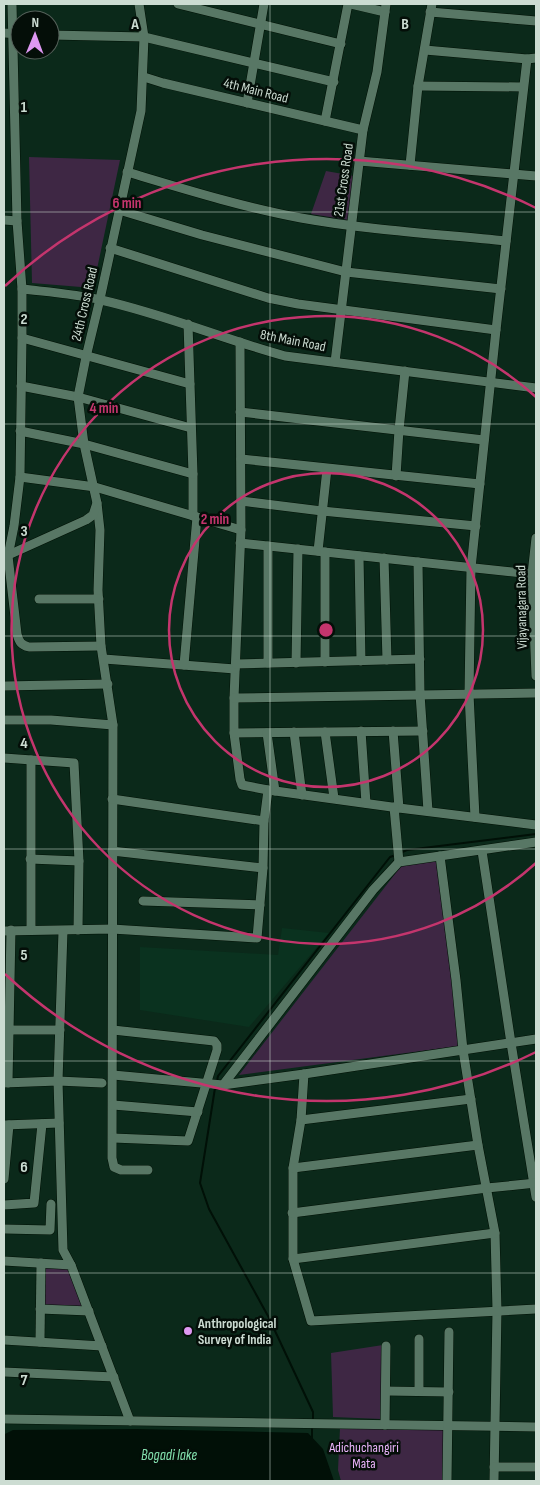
<svg xmlns="http://www.w3.org/2000/svg" width="540" height="1485" font-family="'Sofia Sans Condensed',sans-serif">
	<style>
		.built { fill: #0a321f }
		.green { fill: #3e2744 }
		.water { fill: #011007 }
		.lines { fill: none; stroke-linecap: round; stroke-linejoin: round }
		.stream { stroke: #011007; stroke-width: 2 }
		.minor-casing { stroke: #001105; stroke-width: 10 }
		.minor { stroke: #587765; stroke-width: 9 }
		.grid { fill: none; stroke: #ccdcd2; stroke-width: 1; stroke-opacity: 0.55 }
		.ring { fill: none; stroke: #c4356d; stroke-width: 2.5 }
		.poi-dot { fill: #de98f2; stroke: #040e08; stroke-width: 2 }
		.labels { text-anchor: middle; stroke-width: 5; stroke-linejoin: round; paint-order: stroke }
		.street-label { font-size: 14px; fill: #ccdcd2; stroke: #040e08 }
		.poi-label { font-size: 14px; font-weight: bold; fill: #ccdcd2; stroke: #040e08; text-anchor: start }
		.park-label { font-size: 14px; fill: #ecb4fc; stroke: #040e08 }
		.water-label { font-size: 15px; font-style: italic; fill: #84e1af; stroke: #040e08 }
		.grid-label { font-size: 16px; text-anchor: middle; font-weight: bold; fill: #ccdcd2; stroke: #040e08; stroke-width: 5; stroke-linejoin: round; paint-order: stroke }
		.centre { fill: #c4356d; stroke: #040e08; stroke-width: 2.5 }
		.ring-label { font-size: 15px; text-anchor: middle; font-weight: bold; fill: #c4356d; stroke: #040e08; stroke-width: 5; stroke-linejoin: round; paint-order: stroke }
	</style>
	<rect width="100%" height="100%" fill="#0b291a"/>
	<!-- built -->
	<path class="built" d="M282,928L329,933L249,1027L140,1010V947L278,955Z"/>
	<!-- green -->
	<g class="green">
		<path d="M29,157L120,160L93,288L32,283Z"/>
		<path d="M326,171L354,176L349,220L311,214Z"/>
		<path d="M438,860L459,1046L239,1075L402,865Z"/>
		<path d="M43,1267L71,1268L86,1309L43,1307Z"/>
		<path d="M383,1345L381,1419L333,1417L331,1353Z"/>
		<path d="M444,1426L447,1481H341L338,1470L340,1428Z"/>
	</g>
	<!-- water -->
	<path class="water" d="M137,1429L308,1433L323,1449L334,1481H4L5,1434L13,1430Z"/>
	<g class="lines">
		<!-- stream -->
		<g class="stream">
			<path d="M400,853L407,850L536,834"/>
			<path d="M217,1081L218,1076L390,857L396,855"/>
			<path d="M215,1088L200,1183L209,1209L268,1316L313,1412V1421"/>
			<path d="M312,1438V1428"/>
		</g>
		<!-- minor casing -->
		<g class="minor-casing">
			<g id="minor">
				<path d="M12,4L17,221L22,289V338L20,477L14,526L8,556L17,634C19,642 21,645 29,647L101,646"/>
				<path d="M178,4L341,44"/>
				<path d="M351,4L385,12"/>
				<path d="M430,12L536,21"/>
				<path d="M4,33L20,34"/>
				<path d="M50,35L144,37L334,82"/>
				<path d="M425,50L527,59L536,58"/>
				<path d="M144,77L163,83L363,130"/>
				<path d="M418,86L523,87"/>
				<path d="M247,103L264,4"/>
				<path d="M325,121L348,4"/>
				<path d="M359,161L536,176"/>
				<path d="M410,165L418,86L432,4"/>
				<path d="M127,172C184,189 242,207 301,218C368,230 437,234 506,241"/>
				<path d="M119,210L202,235L346,272L501,289"/>
				<path d="M4,220L17,221"/>
				<path d="M110,248L268,298L298,304L496,330"/>
				<path d="M22,289C48,292 76,294 101,300C164,314 223,339 285,356L536,388"/>
				<path d="M188,324L193,474V516"/>
				<path d="M22,338L190,384"/>
				<path d="M240,342L241,530L234,698V733L240,779L242,785L268,790L399,808L536,825"/>
				<path d="M335,362L363,130L377,72L386,4"/>
				<path d="M21,386L78,397L191,428"/>
				<path d="M240,412L484,440"/>
				<path d="M20,431L84,444L193,474"/>
				<path d="M241,459L480,484"/>
				<path d="M396,476L399,430L405,371"/>
				<path d="M20,477L95,487L241,530"/>
				<path d="M241,501L322,511L476,526"/>
				<path d="M97,503L100,530L98,590L101,646L113,725L112,1158L114,1167L121,1170H148"/>
				<path d="M536,538L532,574L536,676"/>
				<path d="M240,543L532,574"/>
				<path d="M268,546V663"/>
				<path d="M318,551L327,469"/>
				<path d="M325,552V662"/>
				<path d="M359,556L361,661"/>
				<path d="M4,557L86,520L93,515L97,503L84,444L78,397L86,357L100,299L141,111L144,37L139,4"/>
				<path d="M384,558L387,660"/>
				<path d="M418,562L420,694L428,811"/>
				<path d="M39,599H99"/>
				<path d="M104,659L235,669"/>
				<path d="M296,663L298,549"/>
				<path d="M236,664L420,659"/>
				<path d="M184,665L197,517"/>
				<path d="M4,686L108,684"/>
				<path d="M234,698L536,693"/>
				<path d="M4,720H51L113,725"/>
				<path d="M361,731L366,803"/>
				<path d="M393,731L399,808"/>
				<path d="M294,732L302,795"/>
				<path d="M325,732L334,798"/>
				<path d="M234,733L423,731"/>
				<path d="M267,733L275,791"/>
				<path d="M4,758L74,763L79,861L78,930"/>
				<path d="M31,760V930"/>
				<path d="M112,799L264,821"/>
				<path d="M394,807L399,862"/>
				<path d="M475,817L469,694L471,568L496,330L527,59"/>
				<path d="M112,851L263,868"/>
				<path d="M482,851L511,1043L536,1197"/>
				<path d="M440,856L456,980L463,1050L478,1145L495,1233L497,1310L494,1481"/>
				<path d="M30,859L79,861"/>
				<path d="M143,901L260,905"/>
				<path d="M4,931L112,929L257,938L263,868L264,821L268,790"/>
				<path d="M63,931L58,1081L63,1250L71,1265"/>
				<path d="M4,1030H60"/>
				<path d="M113,1030L214,1041L217,1045V1050L188,1141L113,1138"/>
				<path d="M536,1039L304,1074L301,1120L293,1168V1259L311,1321L536,1309"/>
				<path d="M113,1075L223,1085L304,1074"/>
				<path d="M4,1083L58,1081L102,1083"/>
				<path d="M8,1083L11,930"/>
				<path d="M223,1085L373,890L399,862L536,842"/>
				<path d="M113,1105L198,1112"/>
				<path d="M301,1120L471,1099"/>
				<path d="M4,1125L59,1123"/>
				<path d="M293,1168L478,1145"/>
				<path d="M4,1179L9,1125"/>
				<path d="M4,1205L34,1203L42,1124"/>
				<path d="M292,1213L487,1188L536,1183"/>
				<path d="M4,1229L50,1230L51,1204"/>
				<path d="M293,1259L495,1233"/>
				<path d="M4,1261L71,1265L130,1421"/>
				<path d="M40,1309L89,1311"/>
				<path d="M4,1340L102,1346"/>
				<path d="M40,1342L41,1263"/>
				<path d="M4,1372L114,1377"/>
				<path d="M386,1391L449,1392"/>
				<path d="M419,1391V1339"/>
				<path d="M4,1419L536,1427"/>
				<path d="M385,1425L386,1346"/>
				<path d="M494,1467H536"/>
				<path d="M447,1481L449,1332"/>
			</g>
		</g>
		<!-- minor -->
		<use href="#minor" class="minor"/>
	</g>
	<!-- grid -->
	<path class="grid" d="M270,4V1481M4,212H536M4,424H536M4,636H536M4,849H536M4,1061H536M4,1273H536"/>
	<!-- distance rings -->
	<g class="ring">
		<circle cx="326" cy="630" r="157"/>
		<path d="M536 863A314 314 0 1 1 536 397"/>
		<path d="M536 1052A471 471 0 0 1 5 974M5 286A471 471 0 0 1 536 208"/>
	</g>
	<!-- markers -->
	<circle class="poi-dot" cx="188" cy="1331" r="5"/>
	<g class="labels">
		<!-- street labels -->
		<g class="street-label">
			<text transform="translate(256 90) rotate(14)" y="5">4th Main Road</text>
			<text transform="translate(343 180) rotate(-82)" y="5">21st Cross Road</text>
			<text transform="translate(84 304) rotate(-77)" y="5">24th Cross Road</text>
			<text transform="translate(293 340) rotate(11)" y="5">8th Main Road</text>
			<text transform="translate(521 607) rotate(-91)" y="5">Vijayanagara Road</text>
		</g>
		<!-- poi labels -->
		<g class="poi-label">
			<text x="198" y="1328">Anthropological<tspan x="198" dy="16">Survey of India</tspan></text>
		</g>
		<!-- park labels -->
		<g class="park-label">
			<text x="364" y="1452">Adichuchangiri<tspan x="364" dy="16">Mata</tspan></text>
		</g>
		<!-- water labels -->
		<g class="water-label">
			<text x="169" y="1460">Bogadi lake</text>
		</g>
	</g>
	<g class="grid-label">
		<text x="135" y="29">A</text>
		<text x="405" y="29">B</text>
		<text x="24" y="112">1</text>
		<text x="24" y="324">2</text>
		<text x="24" y="536">3</text>
		<text x="24" y="748">4</text>
		<text x="24" y="960">5</text>
		<text x="24" y="1172">6</text>
		<text x="24" y="1385">7</text>
	</g>
	<circle cx="326" cy="630" r="8" class="centre"/>
	<g class="ring-label">
		<text x="127" y="208">6 min</text>
		<text x="104" y="413">4 min</text>
		<text x="215" y="524">2 min</text>
	</g>
	<!-- border -->
	<rect width="540" height="1485" fill="none" stroke="#ccdcd2" stroke-width="10"/>
	<!-- north arrow -->
	<g transform="translate(35 35) rotate(1)"><circle r="24" fill="#040e08" stroke="#546059"/>
	<path d="M0-4L9 19L0 12L-9 19Z" fill="#de98f2"/>
	<text y="-8" font-size="14" font-weight="bold" text-anchor="middle" fill="#ccdcd2">N</text>
	</g>
</svg>
